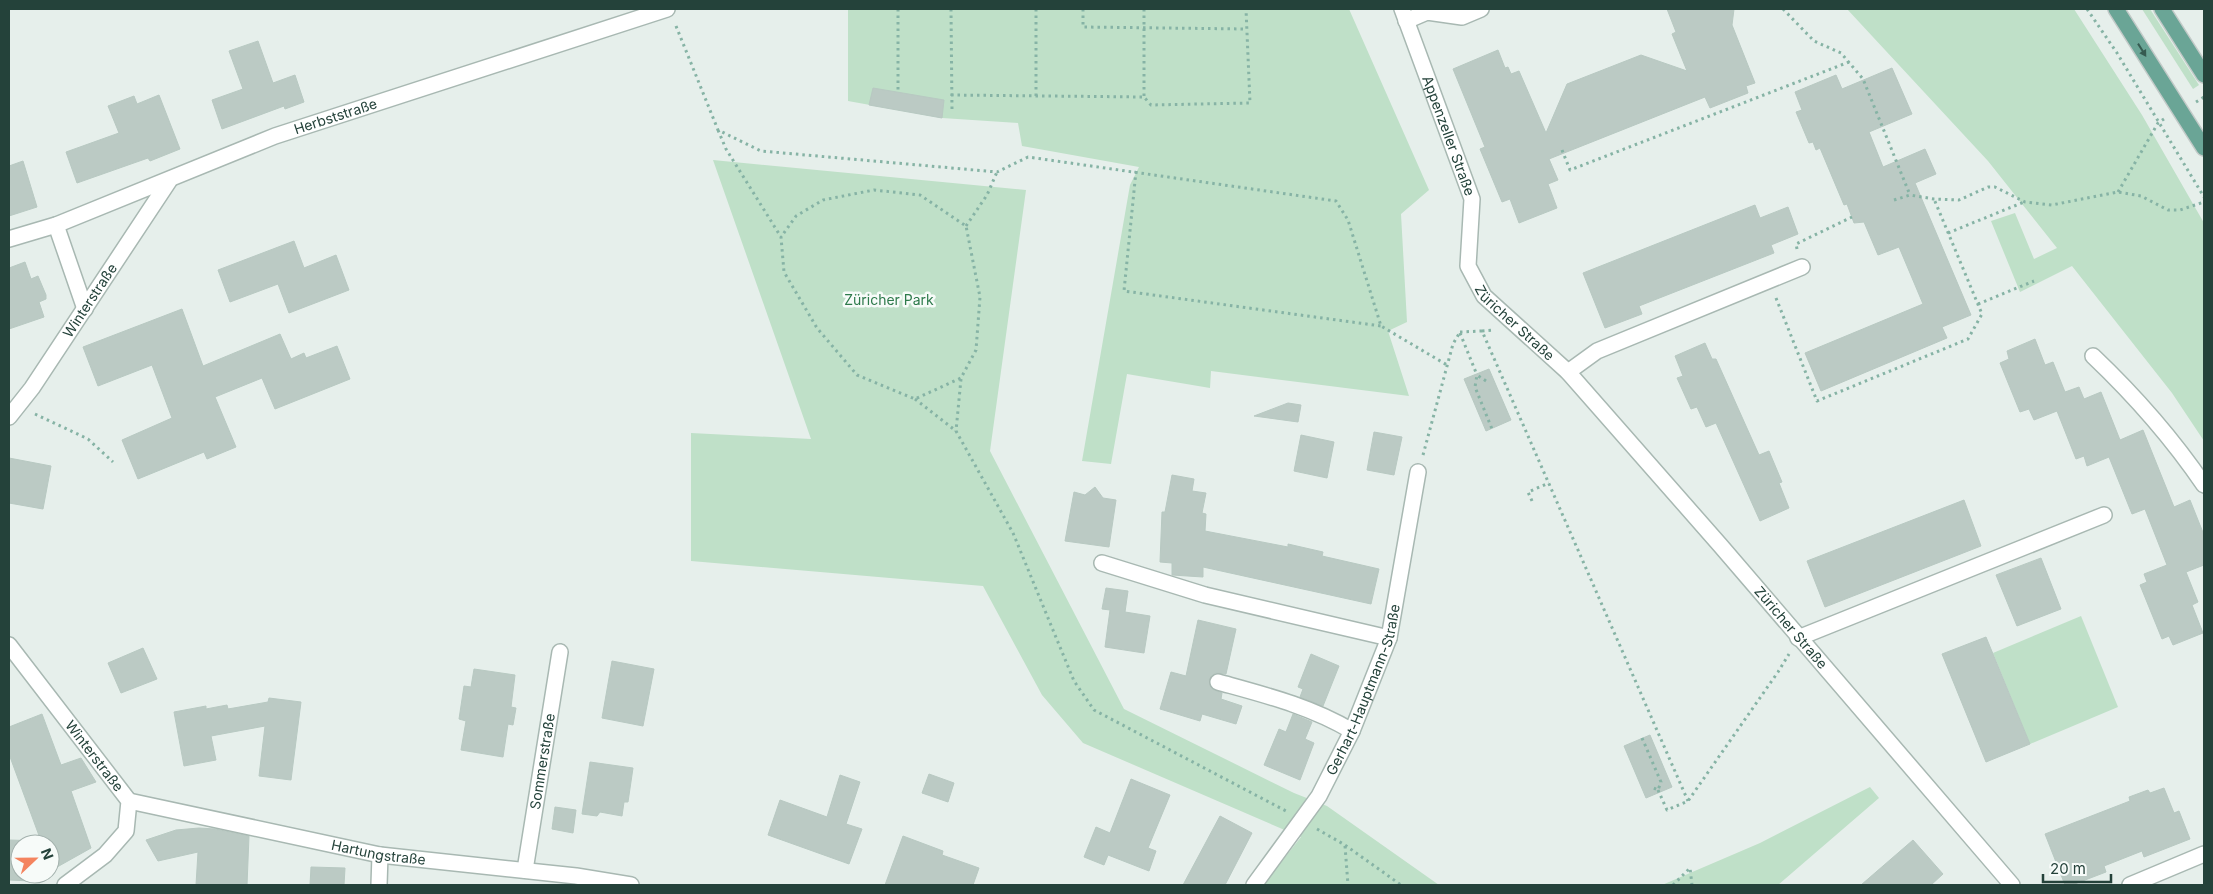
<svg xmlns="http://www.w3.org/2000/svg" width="2213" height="894" font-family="Inter,sans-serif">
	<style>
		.green { fill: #bfe0c8 }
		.building { fill: #bbcac4; stroke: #b8c9c2 }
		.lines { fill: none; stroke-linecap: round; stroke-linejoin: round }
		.minor-casing { stroke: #a8b8b2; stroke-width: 18 }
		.major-casing { stroke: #c2cac8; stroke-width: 18 }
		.path { stroke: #86b3a5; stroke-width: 3; stroke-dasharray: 2.5 4; stroke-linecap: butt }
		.minor { stroke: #fff; stroke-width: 15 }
		.major { stroke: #6aa596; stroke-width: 15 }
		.oneway { fill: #365b51 }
		.labels { text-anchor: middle; stroke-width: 5; stroke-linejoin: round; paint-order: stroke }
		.street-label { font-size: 14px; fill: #24423a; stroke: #f7fbf9 }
		.park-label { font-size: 14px; fill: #2d7a4b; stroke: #f7fbf9 }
	</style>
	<rect width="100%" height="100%" fill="#e6efeb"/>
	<!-- green -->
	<g class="green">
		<path d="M848,9H1349L1429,190L1401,214L1407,322L1388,331L1409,396L1211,371L1210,388L1127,374L1111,464L1082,461L1130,185L1139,167L1022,146L1018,123L942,118L848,101Z"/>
		<path d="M1847,9H2074L2142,115L2204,223V441L2172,393L2072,266L2020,292L1991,221L2015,213L2034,259L2057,248L1988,161Z"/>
		<path d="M2142,9H2150L2199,85L2193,89Z"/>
		<path d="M713,160L1026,190L990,451L1124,709L1294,793L1327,806L1439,885H1263L1301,837L1083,743L1042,695L983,586L691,561V433L811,439Z"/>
		<path d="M2081,616L2118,707L2030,744L1993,653Z"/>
		<path d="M1870,787L1879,798L1778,885H1662L1760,843Z"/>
	</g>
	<!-- building -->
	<g class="building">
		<path d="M1667,9H1734L1732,25L1755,83L1746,86L1748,93L1710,108L1705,97L1549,159L1558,180L1548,184L1557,208L1519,223L1510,199L1502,202L1480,149L1485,147L1453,69L1498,50L1505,68L1508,67L1511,74L1519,71L1546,133L1567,84L1641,55L1687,71L1672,34L1676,32Z"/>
		<path d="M258,41L273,83L295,75L304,102L285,109L284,106L222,129L212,100L243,89L229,51Z"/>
		<path d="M1892,68L1912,114L1869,132L1883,167L1925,149L1936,174L1915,183L1971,315L1942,327L1947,338L1821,391L1805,353L1923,304L1899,247L1878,255L1864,222L1854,223L1847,204L1844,205L1820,148L1816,150L1813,142L1809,143L1796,112L1802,110L1795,92L1836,75L1842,89Z"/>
		<path d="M873,88L944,100L942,118L869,105Z"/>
		<path d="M159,95L180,149L150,161L148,158L77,183L66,152L119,133L108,106L134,96L137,104Z"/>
		<path d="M23,161L37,207L9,216V166Z"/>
		<path d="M1755,205L1760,218L1788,207L1798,234L1771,245L1774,253L1639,306L1642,314L1605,328L1583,273Z"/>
		<path d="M294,241L304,268L336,255L349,290L289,313L278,284L230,302L218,270Z"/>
		<path d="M25,262L31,279L38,276L46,295V299L39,302L44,317L9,329V268Z"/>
		<path d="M182,309L203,366L280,334L291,359L304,353L306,358L337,346L350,379L275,409L262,378L215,397L236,447L207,459L204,452L138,479L122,440L172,418L152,365L98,386L83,347Z"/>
		<path d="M2035,339L2045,365L2053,362L2065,392L2079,387L2084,399L2101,392L2120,440L2143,430L2174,507L2190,500L2204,535V565L2186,572L2198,602L2192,605L2203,633L2173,645L2169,636L2162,639L2140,585L2147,582L2144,574L2167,565L2145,509L2132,514L2109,457L2087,466L2084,456L2076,459L2057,411L2034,420L2029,409L2020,412L2000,363L2009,359L2007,351Z"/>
		<path d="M1705,343L1712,359H1716L1759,455L1769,451L1782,482L1779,483L1789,508L1760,521L1716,423L1706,427L1697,407L1691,409L1677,378L1683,376L1675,356Z"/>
		<path d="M1489,369L1511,420L1486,431L1464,379Z"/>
		<path d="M1288,403L1301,405L1298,422L1254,416Z"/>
		<path d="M1374,432L1402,437L1394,475L1367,470Z"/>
		<path d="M1301,435L1334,442L1327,478L1294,471Z"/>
		<path d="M9,458L51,466L43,509L9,503Z"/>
		<path d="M1172,475L1194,479L1192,491L1206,493L1202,513L1206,514L1205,531L1288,547V544L1323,552L1322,556L1379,569L1371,604L1203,567V577L1172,575V563L1160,562L1162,512H1165Z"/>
		<path d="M1095,487L1103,498L1116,500L1109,547L1065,541L1074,492L1085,495Z"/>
		<path d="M1964,500L1981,546L1825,607L1807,561Z"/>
		<path d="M2041,558L2061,609L2017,626L1996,575Z"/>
		<path d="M1106,588L1128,591L1125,612L1150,616L1144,653L1105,647L1110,610L1102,609Z"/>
		<path d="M1198,620L1236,629L1226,674L1215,673L1209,680L1212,689L1222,693L1221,699L1242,706L1236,724L1202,714L1200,721L1160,709L1171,672L1186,676Z"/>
		<path d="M1986,637L2030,744L1986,762L1942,654Z"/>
		<path d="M143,648L157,679L121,693L108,663Z"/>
		<path d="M1311,654L1339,666L1323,706L1300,697L1303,689L1298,687Z"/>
		<path d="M612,661L654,669L643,726L602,718Z"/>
		<path d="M474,669L515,675L511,707L516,708L513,725L508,724L503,757L461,750L466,721L459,719L464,686L471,687Z"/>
		<path d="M269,698L301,702L291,780L259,776L265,726L211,736L216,760L184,766L174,712L206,706V709L227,705L228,709L268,702Z"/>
		<path d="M42,714L61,765L81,758L96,782L71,791L91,848L50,871V844H20V874H44L32,881L9,880V840L41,841L9,754V727Z"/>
		<path d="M1293,714L1312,722L1305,739L1314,743L1300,780L1264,765L1279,729L1286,732Z"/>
		<path d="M1650,735L1672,787L1646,798L1624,746Z"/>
		<path d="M590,762L633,768L628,802H624L622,816L600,812L597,816L582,814Z"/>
		<path d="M929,774L954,783L948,802L922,793Z"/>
		<path d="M840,775L860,782L846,824L862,829L849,864L768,835L780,800L827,817Z"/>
		<path d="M1131,779L1170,795L1148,848L1156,851L1149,871L1108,855L1104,865L1084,857L1096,827L1110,833Z"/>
		<path d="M2164,788L2174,813L2179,811L2190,839L2144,857L2142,851L2104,866L2106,872L2072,885H2065L2045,834L2130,801L2129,797L2148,790L2150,793Z"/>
		<path d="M555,807L576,810L573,833L552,829Z"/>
		<path d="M1220,816L1252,833L1225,885H1183Z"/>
		<path d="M199,828L215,829L249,836L247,885H196L198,852L158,861L146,840L176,830Z"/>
		<path d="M903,836L943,851L942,855L979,868L973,885H885Z"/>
		<path d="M1913,840L1943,874L1931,885H1861Z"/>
		<path d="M311,867L345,868L344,885H310Z"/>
	</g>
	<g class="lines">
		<!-- minor casing -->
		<g class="minor-casing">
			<g id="minor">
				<path id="s1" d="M1402,9L1472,199L1468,266L1484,296L1568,372L1720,545L2012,885"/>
				<path d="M1406,21L1427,12L1462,17L1481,9"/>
				<path d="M56,225L85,309"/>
				<path id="s2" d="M9,239L56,225L275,136L667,9"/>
				<path d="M2093,356C2134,395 2172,438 2204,485"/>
				<path d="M1568,372L1597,351L1802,267"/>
				<path id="s3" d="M9,417L32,388L169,181"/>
				<path d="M1102,563L1205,595L1389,638"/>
				<path d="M1798,638L2104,515"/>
				<path id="s4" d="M9,645L129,801L126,831L105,855L65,885"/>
				<path d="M1218,682C1265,695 1310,706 1352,731"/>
				<path id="s5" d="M129,801L380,855L576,876L631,885"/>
				<path id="s6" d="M525,870L560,652"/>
				<path d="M379,885L380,855"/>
				<path id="s7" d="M1254,885L1319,796L1352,731L1389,638L1418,472"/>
				<path d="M2130,885L2204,854"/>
			</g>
		</g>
		<!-- major casing -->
		<g class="major-casing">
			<g id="major">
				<path d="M2116,9L2204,148"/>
				<path d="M2162,9L2204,75"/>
			</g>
		</g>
		<!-- path -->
		<g class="path">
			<path d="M898,9V90"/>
			<path d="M951,9L952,110"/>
			<path d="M1036,9V96"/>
			<path d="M1083,9V27L1246,29"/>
			<path d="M1144,9V97"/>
			<path d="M1783,9L1814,41L1841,53L1863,79L1910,195"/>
			<path d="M2087,9L2117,53L2204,197"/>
			<path d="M676,26L718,130L761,151L997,172L1028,157L1336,201L1348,220L1381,326L1447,365"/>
			<path d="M951,95L1144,97L1151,105L1250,103L1246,9"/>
			<path d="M2196,102L2204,97"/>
			<path d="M718,130L726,149L781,237L784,272L817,328L857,375L915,399L961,378L976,350L980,297L966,226L920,195L874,190L823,200L796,216L781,237"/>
			<path d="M1562,150L1570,170L1849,62"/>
			<path d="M1136,171L1124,291L1381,326"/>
			<path d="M2118,192L2158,123L2164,119"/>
			<path d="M1894,200L1910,195L1934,199L1959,200L1988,187H1995L2025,202L2052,205L2118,192L2141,196L2168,210H2180L2204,202"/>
			<path d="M966,226L987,195L997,172"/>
			<path d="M1948,233L2024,202"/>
			<path d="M1797,249L1796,244L1852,217"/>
			<path d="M1776,298L1817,401L1968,339L1982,314L1934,199"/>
			<path d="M1978,304L2034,281"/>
			<path d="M1482,331L1494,330"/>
			<path d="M1460,332L1482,331L1688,801"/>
			<path d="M1460,333L1477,375"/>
			<path d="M961,379L956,431L1013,533L1074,681L1094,710L1286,811"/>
			<path d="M1486,381L1477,375L1475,387L1492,429"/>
			<path d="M915,399L956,431"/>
			<path d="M35,414L88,439L113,462"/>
			<path d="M1423,455L1453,344L1460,332"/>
			<path d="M1532,501L1528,492L1549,483"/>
			<path d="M1642,738L1661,782L1658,790L1651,787"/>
			<path d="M1658,790L1667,810L1688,801L1778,672L1789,654"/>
			<path d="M1317,829L1345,845L1401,885"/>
			<path d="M1345,846L1348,885"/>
			<path d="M1673,885L1690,868L1692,885"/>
		</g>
		<!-- minor -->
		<use href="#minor" class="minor"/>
		<!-- major -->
		<use href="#major" class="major"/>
	</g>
	<!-- one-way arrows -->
	<defs><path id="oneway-solid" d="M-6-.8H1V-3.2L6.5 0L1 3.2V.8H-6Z" transform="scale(1.25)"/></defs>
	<use class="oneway" href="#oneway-solid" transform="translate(2142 50) rotate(58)"/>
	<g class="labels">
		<!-- street labels -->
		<g class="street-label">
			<text dy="5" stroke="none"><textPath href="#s2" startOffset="349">Herbststraße</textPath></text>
			<text dy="5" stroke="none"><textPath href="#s1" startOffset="135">Appenzeller Straße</textPath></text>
			<text dy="5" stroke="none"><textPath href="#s3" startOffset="142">Winterstraße</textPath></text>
			<text dy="5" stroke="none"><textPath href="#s1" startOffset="344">Züricher Straße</textPath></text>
			<text dy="5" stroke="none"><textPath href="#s1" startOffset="756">Züricher Straße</textPath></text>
			<text dy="5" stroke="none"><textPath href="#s7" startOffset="226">Gerhart-Hauptmann-Straße</textPath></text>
			<text dy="5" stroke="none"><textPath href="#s4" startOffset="140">Winterstraße</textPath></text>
			<text dy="5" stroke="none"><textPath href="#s6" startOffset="110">Sommerstraße</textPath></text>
			<text dy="5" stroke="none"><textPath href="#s5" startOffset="255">Hartungstraße</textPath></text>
		</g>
		<!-- park labels -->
		<g class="park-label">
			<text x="889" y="305">Züricher Park</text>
		</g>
	</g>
	<!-- border -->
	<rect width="2213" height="894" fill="none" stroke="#24423a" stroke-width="20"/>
	<!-- north arrow -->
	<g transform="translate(35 859) rotate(68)"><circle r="24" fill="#f7fbf9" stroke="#a3b1ad"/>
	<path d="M0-4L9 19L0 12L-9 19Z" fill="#f4845f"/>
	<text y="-8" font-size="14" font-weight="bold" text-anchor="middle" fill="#24423a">N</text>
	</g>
	<!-- scale -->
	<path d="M2043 874v8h68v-8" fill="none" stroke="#24423a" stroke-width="2.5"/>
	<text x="2050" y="874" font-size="15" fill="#24423a" stroke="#f7fbf9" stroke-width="4" paint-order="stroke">20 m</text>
</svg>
